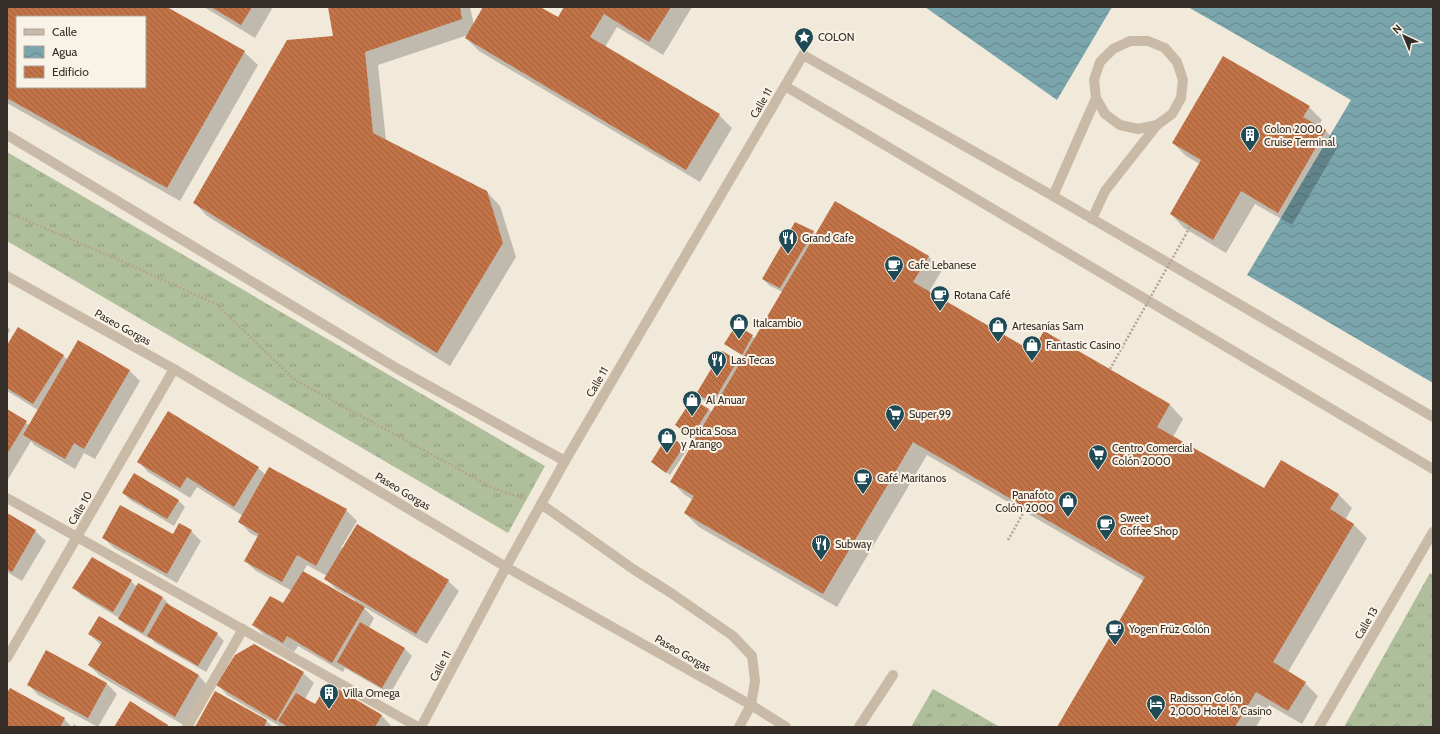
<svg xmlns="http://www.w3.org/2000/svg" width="1440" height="734" font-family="Cabin,sans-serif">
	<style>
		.grass { fill: url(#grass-tufts) }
		.water { fill: url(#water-waves) }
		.shadow { fill: #0003; fill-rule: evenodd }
		.building { fill: url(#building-back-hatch); fill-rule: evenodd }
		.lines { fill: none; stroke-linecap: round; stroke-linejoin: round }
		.path { stroke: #b4a491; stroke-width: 2.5; stroke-dasharray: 2 2; stroke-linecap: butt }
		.service { stroke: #c8baa7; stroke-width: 10 }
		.minor { stroke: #c8baa7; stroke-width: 10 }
		.tertiary { stroke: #c8baa7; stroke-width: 10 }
		.path-bridge { stroke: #b4a491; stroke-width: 2.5; stroke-dasharray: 2 2; stroke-linecap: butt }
		.labels { text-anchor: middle; stroke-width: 4; stroke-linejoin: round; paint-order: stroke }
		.poi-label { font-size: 11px; fill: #352d27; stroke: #f9f2e6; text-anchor: start }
		.street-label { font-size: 11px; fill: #352d27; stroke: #f9f2e6 }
	</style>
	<defs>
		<pattern id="grass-tufts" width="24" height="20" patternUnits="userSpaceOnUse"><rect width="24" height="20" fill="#afbf9b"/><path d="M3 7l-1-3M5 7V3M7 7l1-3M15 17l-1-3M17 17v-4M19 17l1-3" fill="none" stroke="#8f9c7e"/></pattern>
		<pattern id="water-waves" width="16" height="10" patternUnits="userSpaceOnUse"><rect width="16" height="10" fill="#7aa5ad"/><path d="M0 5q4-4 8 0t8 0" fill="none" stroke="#65878d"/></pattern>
		<pattern id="building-back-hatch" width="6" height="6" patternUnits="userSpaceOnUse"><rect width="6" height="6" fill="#c27347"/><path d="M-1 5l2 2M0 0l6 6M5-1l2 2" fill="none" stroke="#9e5f3b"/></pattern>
	</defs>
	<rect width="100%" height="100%" fill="#f1e9da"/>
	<!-- grass -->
	<g class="grass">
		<path d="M7,152L545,466L508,533L7,241Z"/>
		<path d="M1430,573L1433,575V727H1344Z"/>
		<path d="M933,689L1000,727H911Z"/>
	</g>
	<!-- water -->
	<g class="water">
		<path d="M925,7H1112L1057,100Z"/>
		<path d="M1188,7H1433V383L1247,275L1351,100Z"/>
	</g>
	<!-- shadow -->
	<g class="shadow">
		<path d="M7,7H165L244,52L258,65L180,201L7,103ZM17,17H145V87H17Z"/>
		<path d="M204,7H273L255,38Z"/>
		<path d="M329,7H470L474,25L485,7H538L558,19L565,7H692L663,55L617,27L605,47L719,115L732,128L700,182L479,51L466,38L468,35L378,65L386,141L487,192L500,206L516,257L450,366L207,216L194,202L334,37Z"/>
		<path d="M1309,107L1322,120L1318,127L1326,131L1339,145L1292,225L1255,204L1226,253L1184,228L1171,214L1200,164L1186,156L1173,143Z"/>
		<path d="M813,232L817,235L928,256L942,270L929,292L1032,352L1044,332L1170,405L1183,419L1173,437L1264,490L1338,494L1352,508L1345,520L1354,525L1367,538L1288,672L1305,683L1318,696L1302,724L1269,705L1256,727H1058L1144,581L927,455L837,607L699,527L685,513L693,500L685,495L672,482L696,440L683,432L676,425L709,409L712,413L716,407L704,401L697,394L722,352L738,360L741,364L745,357L726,344L736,326L756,339L783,292L770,286L763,279Z"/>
		<path d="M7,326L10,330L7,336Z"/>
		<path d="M79,341L130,371L140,381L95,459L84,453L75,469L34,445L31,441L7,481V410L29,425L38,410L7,391V347L63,356L68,360Z"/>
		<path d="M683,446L687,450L670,475L656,465Z"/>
		<path d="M138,461L258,468L266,475L346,510L357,521L341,548L448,581L459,591L427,644L361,605L374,618L369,628L405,649L412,656L390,694L345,668L343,672L298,646L294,652L264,635L254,625L284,605L292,591L256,571L245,561L258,537L250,533L240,522L243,516L197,487L190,498L148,472ZM307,565L327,576L325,578L336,589L355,600L354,602L303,572Z"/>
		<path d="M123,493L178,500L185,507L174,526L130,500Z"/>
		<path d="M7,514L35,531L46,541L22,581L7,572Z"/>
		<path d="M191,531L201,541L177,583L114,548L103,537L173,535Z"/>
		<path d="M131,581L137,587L139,584L163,598L170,605L169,606L217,634L224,641L206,672L155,643L151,638L150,639L126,625L119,618L81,595L74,588Z"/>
		<path d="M99,617L199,676L209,687L185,726L100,676L89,665L101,645L89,634Z"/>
		<path d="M303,673L314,683L305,699L316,706L329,684L382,716L392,727H281L227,695L217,684Z"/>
		<path d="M28,684H107L117,694L98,727L38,695Z"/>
		<path d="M215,692L267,721L273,727H197Z"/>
		<path d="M7,695L64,719L72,727L74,724L78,727H7Z"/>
	</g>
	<!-- building -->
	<g class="building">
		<path d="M7,7H167L245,51L167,188L7,98ZM17,17H145V87H17Z"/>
		<path d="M211,7H252L241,25Z"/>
		<path d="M328,7H460L462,19L365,52L373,133L487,191L503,243L437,353L193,203L287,40L333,36Z"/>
		<path d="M483,7H540L558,17L564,7H671L649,42L604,14L590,37L720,114L686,170L465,38Z"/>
		<path d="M1223,56L1310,106L1303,117L1326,130L1278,213L1241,191L1213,240L1170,214L1201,160L1172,143Z"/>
		<path d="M835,201L929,256L913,282L1032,351L1044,331L1170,404L1157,427L1264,488L1281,460L1339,494L1330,509L1354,524L1273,662L1306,682L1288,711L1256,692L1235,727H1057L1145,577L913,442L823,594L684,513L694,496L670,482Z"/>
		<path d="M795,222L814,231L780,288L762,279Z"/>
		<path d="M736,325L753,335L742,355L724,344Z"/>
		<path d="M18,327L64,355L33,404L7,388V345Z"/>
		<path d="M78,340L130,370L84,449L74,443L65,459L23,435Z"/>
		<path d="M722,351L738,360L713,402L696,394Z"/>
		<path d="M692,399L709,409L692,436L675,425Z"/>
		<path d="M7,409L27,421L7,454Z"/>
		<path d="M168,411L259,467L234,507L187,477L180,488L137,462Z"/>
		<path d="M668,435L684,446L666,473L651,462Z"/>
		<path d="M269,467L347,509L316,566L297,555L282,582L244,561L259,534L238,522Z"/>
		<path d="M134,473L179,500L167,519L122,493Z"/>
		<path d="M120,505L173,534L179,523L192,530L167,574L102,538Z"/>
		<path d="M7,513L36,530L12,572L7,569Z"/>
		<path d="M357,524L449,580L416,634L324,579Z"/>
		<path d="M92,557L132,580L113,612L72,588Z"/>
		<path d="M303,571L365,607L332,663L287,636L283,643L252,625L270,596L283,603Z"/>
		<path d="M138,583L163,597L143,633L118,619Z"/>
		<path d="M166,603L218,633L198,666L147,636Z"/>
		<path d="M99,616L199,675L175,717L88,665L102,642L88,634Z"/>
		<path d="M360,622L405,648L382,688L337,662Z"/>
		<path d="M254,644L304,672L276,721L216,685L235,655Z"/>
		<path d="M46,650L107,683L88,718L27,685Z"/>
		<path d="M328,683L382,715L375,727H288L278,721L296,693L315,704Z"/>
		<path d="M10,688L65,718L60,727H7V693Z"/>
		<path d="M215,691L267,720L264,727H195Z"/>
		<path d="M130,701L168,725L167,727H114Z"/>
	</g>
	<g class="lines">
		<!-- path -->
		<g class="path">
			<path d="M7,212L110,256L216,304L295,380L493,488L525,499"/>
			<path d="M1185,236L1190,226"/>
			<path d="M1008,540L1026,508"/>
		</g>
		<!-- service -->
		<g class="service">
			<path d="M803,55L1053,196L1433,417"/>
			<path d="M785,86L1433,469"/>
			<path d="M7,135L398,369L565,461"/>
			<path d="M1053,196L1096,98L1094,80L1100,62L1113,49L1130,41H1148L1165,48L1177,62L1183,80L1181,98L1172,114L1157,125L1138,129L1120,125L1105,114L1096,98"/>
			<path d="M1092,219L1105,191L1157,125"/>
			<path d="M7,498L418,727"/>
			<path d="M541,504L633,569L671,593L733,636L752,656L755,681L751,705L739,727"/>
			<path d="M187,727L243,629"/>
			<path d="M859,727L893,675"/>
		</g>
		<!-- minor -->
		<g class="minor">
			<path d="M7,658L174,369"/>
			<path d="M421,727L506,567L565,461L803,55"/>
			<path d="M1319,727L1433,532"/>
		</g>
		<!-- tertiary -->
		<path class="tertiary" d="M7,276L174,369L506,567L751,705L786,727"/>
		<!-- path-bridge -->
		<path class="path-bridge" d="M1110,369L1185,236"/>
	</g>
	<!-- icons -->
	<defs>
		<g id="sight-pin" transform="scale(1)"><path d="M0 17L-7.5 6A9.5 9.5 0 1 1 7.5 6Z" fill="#1e4b55" stroke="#f9f2e6"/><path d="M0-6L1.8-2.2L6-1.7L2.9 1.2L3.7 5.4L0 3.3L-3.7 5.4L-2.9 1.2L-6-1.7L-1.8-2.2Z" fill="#fff"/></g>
		<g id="building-pin" transform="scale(1)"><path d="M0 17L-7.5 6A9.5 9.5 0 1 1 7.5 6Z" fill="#1e4b55" stroke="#f9f2e6"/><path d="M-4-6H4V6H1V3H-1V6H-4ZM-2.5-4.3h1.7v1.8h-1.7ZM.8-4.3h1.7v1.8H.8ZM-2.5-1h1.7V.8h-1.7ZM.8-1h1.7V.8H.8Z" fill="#fff"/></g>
		<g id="restaurant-pin" transform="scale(1)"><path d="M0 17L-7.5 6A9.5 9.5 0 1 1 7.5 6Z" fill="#1e4b55" stroke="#f9f2e6"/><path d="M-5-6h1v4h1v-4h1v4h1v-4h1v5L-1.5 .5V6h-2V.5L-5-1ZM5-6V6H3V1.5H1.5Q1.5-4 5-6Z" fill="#fff"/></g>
		<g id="cafe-pin" transform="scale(1)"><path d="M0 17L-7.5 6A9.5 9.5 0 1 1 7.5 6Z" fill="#1e4b55" stroke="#f9f2e6"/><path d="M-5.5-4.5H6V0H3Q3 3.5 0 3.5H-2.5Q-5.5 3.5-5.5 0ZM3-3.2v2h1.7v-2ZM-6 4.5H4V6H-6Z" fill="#fff"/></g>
		<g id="shop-pin" transform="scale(1)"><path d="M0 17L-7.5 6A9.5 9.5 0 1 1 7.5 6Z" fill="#1e4b55" stroke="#f9f2e6"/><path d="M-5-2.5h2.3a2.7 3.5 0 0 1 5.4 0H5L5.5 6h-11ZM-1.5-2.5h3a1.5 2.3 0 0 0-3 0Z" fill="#fff"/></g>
		<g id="supermarket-pin" transform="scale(1)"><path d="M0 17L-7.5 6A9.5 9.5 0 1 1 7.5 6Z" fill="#1e4b55" stroke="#f9f2e6"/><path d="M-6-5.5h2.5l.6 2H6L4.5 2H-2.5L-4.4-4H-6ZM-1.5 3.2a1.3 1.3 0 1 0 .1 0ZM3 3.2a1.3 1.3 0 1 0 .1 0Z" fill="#fff"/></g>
		<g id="hotel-pin" transform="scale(1)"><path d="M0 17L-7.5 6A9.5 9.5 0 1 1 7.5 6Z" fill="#1e4b55" stroke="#f9f2e6"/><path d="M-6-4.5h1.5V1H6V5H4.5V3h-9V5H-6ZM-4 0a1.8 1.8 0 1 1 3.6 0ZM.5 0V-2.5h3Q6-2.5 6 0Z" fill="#fff"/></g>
	</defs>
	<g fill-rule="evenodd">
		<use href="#sight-pin" x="804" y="37"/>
		<use href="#building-pin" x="1250" y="135"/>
		<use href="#restaurant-pin" x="788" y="238"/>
		<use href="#cafe-pin" x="894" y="265"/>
		<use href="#cafe-pin" x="940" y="295"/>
		<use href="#shop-pin" x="739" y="323"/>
		<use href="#shop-pin" x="998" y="326"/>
		<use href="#shop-pin" x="1032" y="345"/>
		<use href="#restaurant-pin" x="717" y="360"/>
		<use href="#shop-pin" x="692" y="400"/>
		<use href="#supermarket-pin" x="895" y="414"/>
		<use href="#shop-pin" x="667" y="437"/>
		<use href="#supermarket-pin" x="1098" y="454"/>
		<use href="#cafe-pin" x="863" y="478"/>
		<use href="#shop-pin" x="1068" y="501"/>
		<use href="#cafe-pin" x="1106" y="524"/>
		<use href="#restaurant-pin" x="821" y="544"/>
		<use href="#cafe-pin" x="1115" y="629"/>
		<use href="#building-pin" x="329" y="693"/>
		<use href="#hotel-pin" x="1156" y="704"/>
	</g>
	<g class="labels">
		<!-- poi labels -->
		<g class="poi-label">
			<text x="818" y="41">COLON</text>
			<text x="1264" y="133">Colon 2000<tspan x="1264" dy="13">Cruise Terminal</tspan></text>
			<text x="802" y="242">Grand Cafe</text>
			<text x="908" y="269">Cafe Lebanese</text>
			<text x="954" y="299">Rotana Café</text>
			<text x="753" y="327">Italcambio</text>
			<text x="1012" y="330">Artesanías Sam</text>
			<text x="1046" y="349">Fantastic Casino</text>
			<text x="731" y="364">Las Tecas</text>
			<text x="706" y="404">Al Anuar</text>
			<text x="909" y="418">Super 99</text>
			<text x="681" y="435">Optica Sosa<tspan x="681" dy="13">y Arango</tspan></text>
			<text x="1112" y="452">Centro Comercial<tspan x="1112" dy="13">Colón 2000</tspan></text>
			<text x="877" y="482">Café Maritanos</text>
			<text x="1054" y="499" text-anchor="end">Panafoto<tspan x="1054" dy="13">Colón 2000</tspan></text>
			<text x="1120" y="522">Sweet<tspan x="1120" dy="13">Coffee Shop</tspan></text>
			<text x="835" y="548">Subway</text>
			<text x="1129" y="633">Yogen Früz Colón</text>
			<text x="343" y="697">Villa Omega</text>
			<text x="1170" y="702">Radisson Colón<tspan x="1170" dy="13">2,000 Hotel &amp; Casino</tspan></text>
		</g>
		<!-- street labels -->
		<g class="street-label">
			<text transform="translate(761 103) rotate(-60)" y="4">Calle 11</text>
			<text transform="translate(123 327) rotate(29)" y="4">Paseo Gorgas</text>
			<text transform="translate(597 382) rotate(-60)" y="4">Calle 11</text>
			<text transform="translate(403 491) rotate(31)" y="4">Paseo Gorgas</text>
			<text transform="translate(80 508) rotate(-60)" y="4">Calle 10</text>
			<text transform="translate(1366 623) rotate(-60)" y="4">Calle 13</text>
			<text transform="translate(683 653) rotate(30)" y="4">Paseo Gorgas</text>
			<text transform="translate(440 666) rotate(-62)" y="4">Calle 11</text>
		</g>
	</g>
	<!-- border -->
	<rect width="1440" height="734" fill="none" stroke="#352d27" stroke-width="16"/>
	<!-- legend -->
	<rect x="16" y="16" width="130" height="72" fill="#f9f2e6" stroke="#aba39a"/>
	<rect x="24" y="29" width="20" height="6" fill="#c8baa7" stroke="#aba39a"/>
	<text x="52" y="36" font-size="12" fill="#352d27">Calle</text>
	<rect x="24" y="46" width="20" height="12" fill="url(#water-waves)" stroke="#aba39a"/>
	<text x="52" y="56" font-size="12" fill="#352d27">Agua</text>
	<rect x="24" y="66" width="20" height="12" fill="url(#building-back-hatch)" stroke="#aba39a"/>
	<text x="52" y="76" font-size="12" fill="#352d27">Edificio</text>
	<!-- north arrow -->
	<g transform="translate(1404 36) rotate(316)" stroke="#f9f2e6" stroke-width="3" paint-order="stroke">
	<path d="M0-3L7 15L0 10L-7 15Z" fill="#352d27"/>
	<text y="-6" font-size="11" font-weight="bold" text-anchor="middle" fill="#352d27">N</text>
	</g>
</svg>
